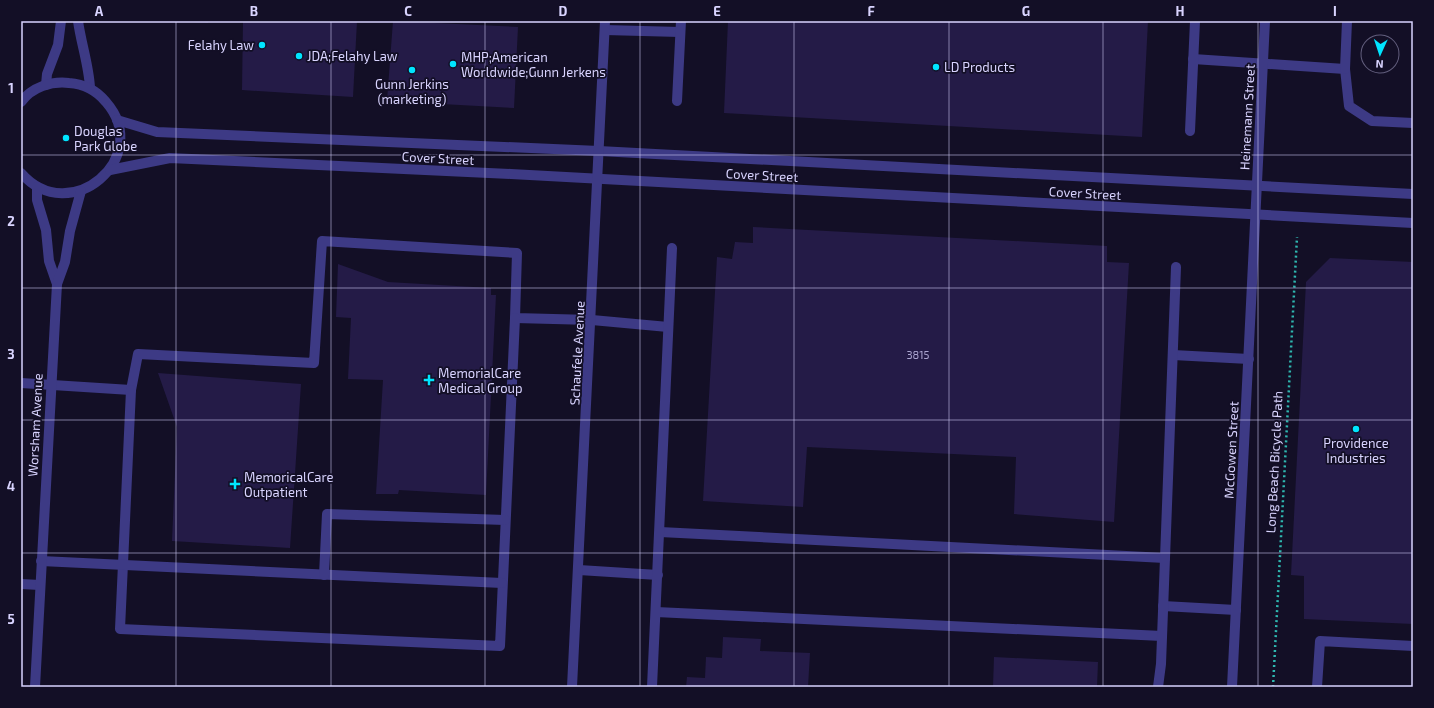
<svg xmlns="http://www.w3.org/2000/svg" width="1434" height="708" font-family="'Exo 2',sans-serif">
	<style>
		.building { fill: #241b47 }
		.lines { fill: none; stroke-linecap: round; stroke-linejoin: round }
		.path { stroke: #2fb8b0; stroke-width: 2.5; stroke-dasharray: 2 3; stroke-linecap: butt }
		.minor { stroke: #3d3a85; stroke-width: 10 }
		.grid { fill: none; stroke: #d9d4ff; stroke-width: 1; stroke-opacity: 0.55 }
		.poi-dot { fill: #00e5ff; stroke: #130f26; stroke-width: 1.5 }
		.labels { text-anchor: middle; stroke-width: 3.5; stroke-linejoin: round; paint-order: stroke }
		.number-label { font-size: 11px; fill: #aca6d1 }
		.poi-label { font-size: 13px; fill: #d9d4ff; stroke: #130f26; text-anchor: start }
		.street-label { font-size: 13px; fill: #d9d4ff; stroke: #130f26 }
		.neatline { fill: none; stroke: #d9d4ff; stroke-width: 1.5 }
		.grid-label { font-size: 13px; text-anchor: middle; font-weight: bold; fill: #d9d4ff }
	</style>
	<rect width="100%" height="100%" fill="#130f26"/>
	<!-- building -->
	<g class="building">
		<path d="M193,21H208V23L193,22Z"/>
		<path d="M243,21H357L353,97L242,90Z"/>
		<path d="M393,21L518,27L514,108L387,101Z"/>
		<path d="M728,21H1148L1142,137L724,113Z"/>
		<path d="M753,227L1107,246V262L1129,263L1114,522L1014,514L1016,457L807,447L803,507L703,501L717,257L732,259L735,242L753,243Z"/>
		<path d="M1330,258L1413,262V624L1304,619V576L1291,575L1306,282Z"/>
		<path d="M338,264L388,282L491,288V295H496L486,495L399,490L398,494H376L383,380L348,379L351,318L336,317Z"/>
		<path d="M158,373L301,384L290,548L172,541L177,427Z"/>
		<path d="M723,637L761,639L760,651L810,653L808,687H686L687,677L705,678L706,657L722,658Z"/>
		<path d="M994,657L1098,662L1097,687H993Z"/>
	</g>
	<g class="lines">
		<!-- path -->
		<path class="path" d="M1273,687L1297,237"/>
		<!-- minor -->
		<g class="minor">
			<path d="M78,21C81,43 89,66 90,88"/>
			<path d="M605,30L680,32"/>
			<path d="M1193,59L1345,69L1349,106L1372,121L1413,123"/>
			<path d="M1345,69L1347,21"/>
			<path d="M46,85L47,74L58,45L61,21"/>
			<path d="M677,101L681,21"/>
			<path d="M21,102C32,87 51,81 69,83C84,84 97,91 106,102C154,157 70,229 21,173"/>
			<path d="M117,120L157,132L599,151L1413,194"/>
			<path d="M1190,131L1195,21"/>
			<path d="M110,170L170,158L511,174L1413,223"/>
			<path d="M37,187V200L46,230L49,261L57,284"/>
			<path d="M1173,355L1249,359"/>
			<path d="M21,383L131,390L138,354L314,363L322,241L517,253L515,318L592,320L668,327"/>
			<path d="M131,390L120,629L500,646L515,318"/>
			<path d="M660,532L1165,558"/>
			<path d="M41,561L502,583"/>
			<path d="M579,570L658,575"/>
			<path d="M324,575L327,514L505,520"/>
			<path d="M21,584L40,585"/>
			<path d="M1163,606L1236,610"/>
			<path d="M656,612L1162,636"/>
			<path d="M35,687L57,284L65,262L70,231L81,191"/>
			<path d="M572,687L605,21"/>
			<path d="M652,687L672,248"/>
			<path d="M1158,687L1161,664L1176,267"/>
			<path d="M1232,687L1265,21"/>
			<path d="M1317,687L1320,641L1413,646"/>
		</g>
	</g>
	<!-- grid -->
	<path class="grid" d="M176,21V687M331,21V687M485,21V687M640,21V687M794,21V687M949,21V687M1103,21V687M1258,21V687M21,155H1413M21,288H1413M21,420H1413M21,553H1413"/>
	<!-- markers -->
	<g class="poi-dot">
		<circle cx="262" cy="45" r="4"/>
		<circle cx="299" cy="56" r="4"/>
		<circle cx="453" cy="64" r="4"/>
		<circle cx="936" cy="67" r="4"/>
		<circle cx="412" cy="70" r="4"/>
		<circle cx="66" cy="138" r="4"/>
		<path d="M427 374h4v4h4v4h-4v4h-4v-4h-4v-4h4z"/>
		<circle cx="1356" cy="429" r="4"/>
		<path d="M233 478h4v4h4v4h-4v4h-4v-4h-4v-4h4z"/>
	</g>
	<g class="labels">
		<!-- number labels -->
		<g class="number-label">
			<text x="918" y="359">3815</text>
		</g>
		<!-- poi labels -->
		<g class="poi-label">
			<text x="254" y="50" text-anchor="end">Felahy Law</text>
			<text x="307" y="61">JDA;Felahy Law</text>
			<text x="461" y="62">MHP;American<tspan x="461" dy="15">Worldwide;Gunn Jerkens</tspan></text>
			<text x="944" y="72">LD Products</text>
			<text x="412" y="89" text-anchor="middle">Gunn Jerkins<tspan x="412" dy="15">(marketing)</tspan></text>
			<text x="74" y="136">Douglas<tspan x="74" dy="15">Park Globe</tspan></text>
			<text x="438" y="378">MemorialCare<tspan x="438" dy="15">Medical Group</tspan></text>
			<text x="1356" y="448" text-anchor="middle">Providence<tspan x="1356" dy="15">Industries</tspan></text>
			<text x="244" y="482">MemoricalCare<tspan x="244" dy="15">Outpatient</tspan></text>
		</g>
		<!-- street labels -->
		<g class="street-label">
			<text transform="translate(1247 117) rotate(-87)" y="5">Heinemann Street</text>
			<text transform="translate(438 158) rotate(3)" y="5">Cover Street</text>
			<text transform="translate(762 175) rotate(3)" y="5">Cover Street</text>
			<text transform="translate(1085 193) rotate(3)" y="5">Cover Street</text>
			<text transform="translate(577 353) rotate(-87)" y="5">Schaufele Avenue</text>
			<text transform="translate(35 425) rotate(-87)" y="5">Worsham Avenue</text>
			<text transform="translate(1231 450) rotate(-87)" y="5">McGowen Street</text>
			<text transform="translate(1274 462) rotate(-87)" y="5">Long Beach Bicycle Path</text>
		</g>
	</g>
	<!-- border -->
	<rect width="1434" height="708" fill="none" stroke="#130f26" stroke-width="44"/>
	<!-- north arrow -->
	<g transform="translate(1380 54) rotate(183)"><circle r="19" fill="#130f26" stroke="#625e7d"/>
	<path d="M0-3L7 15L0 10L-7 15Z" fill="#00e5ff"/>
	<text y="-6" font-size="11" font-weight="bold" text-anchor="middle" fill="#d9d4ff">N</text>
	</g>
	<rect x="22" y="22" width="1390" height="664" class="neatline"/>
	<g class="grid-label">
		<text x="99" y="16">A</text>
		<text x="254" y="16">B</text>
		<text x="408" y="16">C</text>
		<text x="563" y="16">D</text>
		<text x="717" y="16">E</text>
		<text x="871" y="16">F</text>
		<text x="1026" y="16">G</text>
		<text x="1180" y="16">H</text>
		<text x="1335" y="16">I</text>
		<text x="11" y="93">1</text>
		<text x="11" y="226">2</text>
		<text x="11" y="359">3</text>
		<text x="11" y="491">4</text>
		<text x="11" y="624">5</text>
	</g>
</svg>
